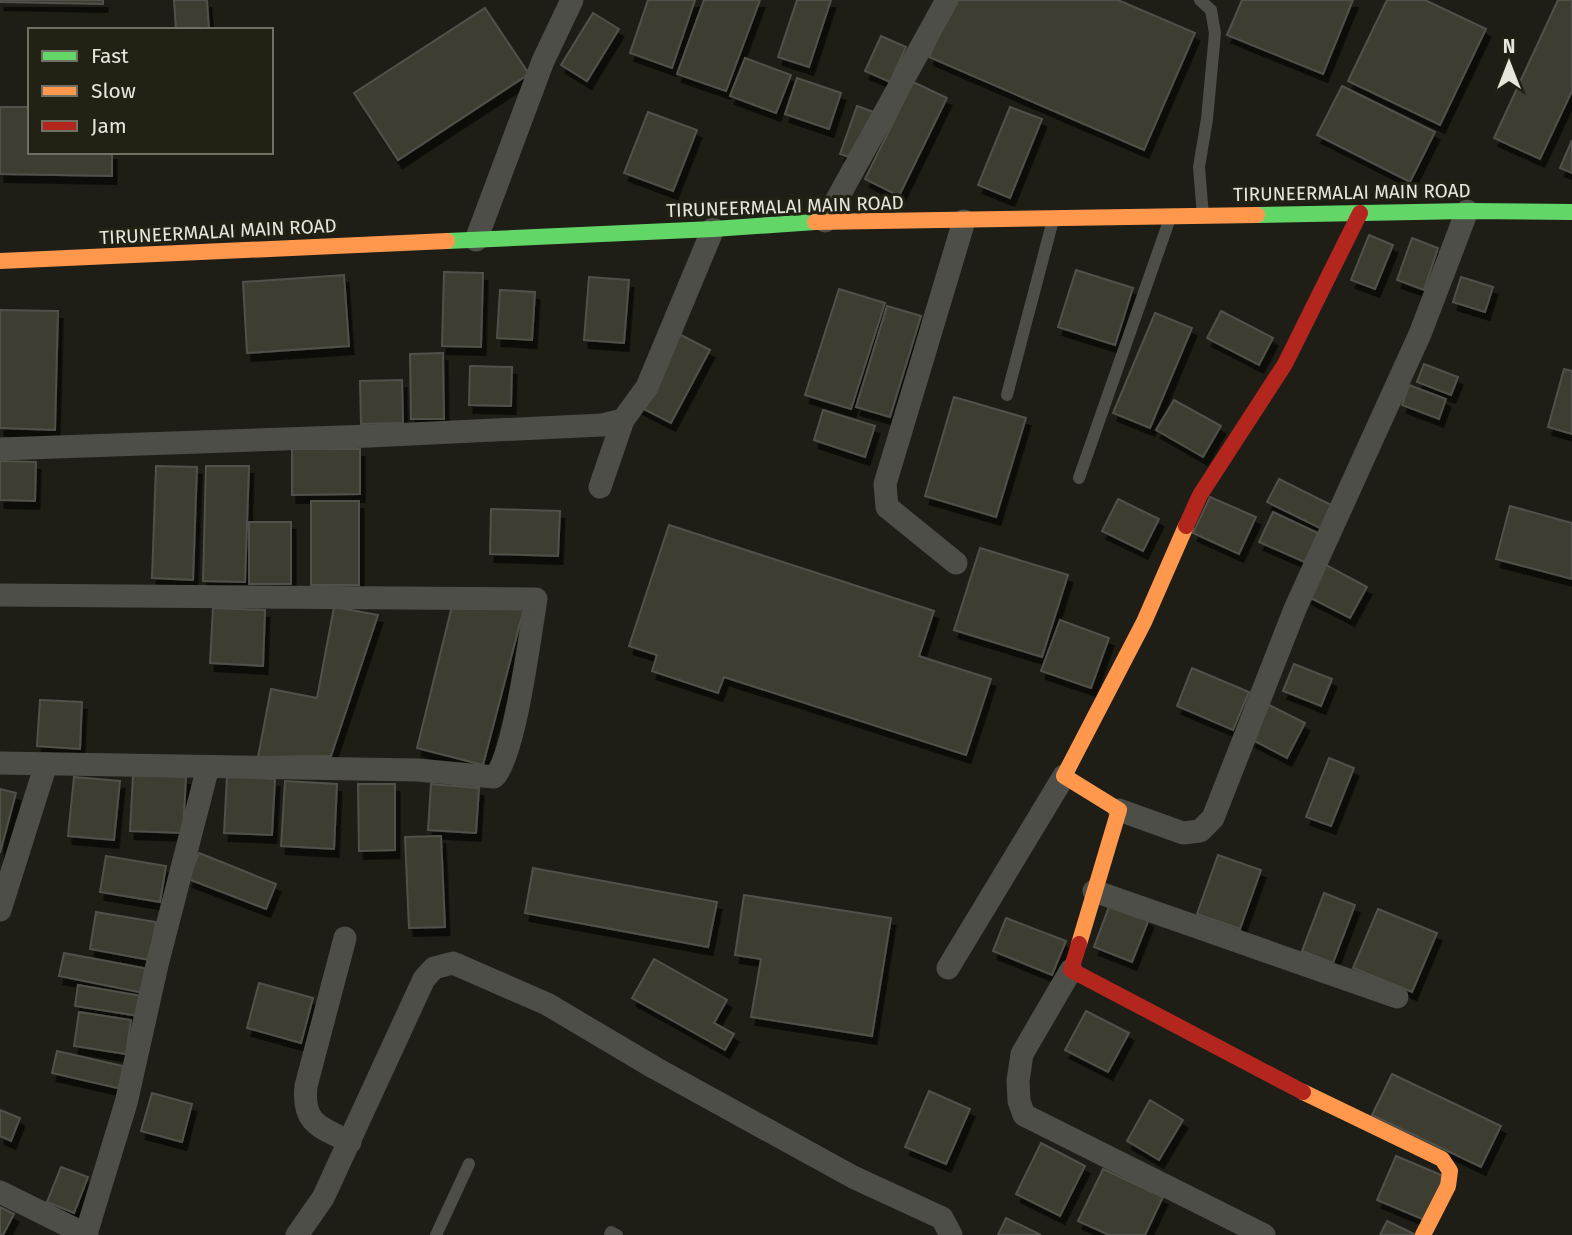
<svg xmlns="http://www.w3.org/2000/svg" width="1572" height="1235" font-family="'Fira Sans',sans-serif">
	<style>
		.building { fill: #3e3d33; stroke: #51514b; stroke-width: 2; filter: url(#shadow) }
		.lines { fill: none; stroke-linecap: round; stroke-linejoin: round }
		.lane { stroke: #4e4e48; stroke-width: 12 }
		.street { stroke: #4e4e48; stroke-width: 23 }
		.fast { stroke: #63d668; stroke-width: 16 }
		.slow { stroke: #ff974d; stroke-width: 16 }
		.jam { stroke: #b3261e; stroke-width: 16 }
		.labels { text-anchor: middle; stroke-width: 6; stroke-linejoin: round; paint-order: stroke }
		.street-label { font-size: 19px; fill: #e6e6dd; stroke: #212114 }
	</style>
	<defs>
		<filter id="shadow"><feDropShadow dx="4.5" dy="8" stdDeviation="0" flood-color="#0009"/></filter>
	</defs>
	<rect width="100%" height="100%" fill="#1e1e17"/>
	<!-- building -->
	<g class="building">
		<path d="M0,0H103V4L0,2Z"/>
		<path d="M174,0H207L209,30H176Z"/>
		<path d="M648,0H695L672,68L630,53Z"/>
		<path d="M704,0H760L726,91L677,74Z"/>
		<path d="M797,0H831L809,67L778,57Z"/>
		<path d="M954,0H1118L1195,33L1144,150L929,57Z"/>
		<path d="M1242,0H1353L1323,74L1227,35Z"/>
		<path d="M1387,0H1425L1486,29L1440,125L1348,81Z"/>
		<path d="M1558,0H1572V91L1540,159L1494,138Z"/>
		<path d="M485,8L529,74L398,160L354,93Z"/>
		<path d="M593,13L619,29L587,81L561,65Z"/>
		<path d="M881,36L906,47L890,82L865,71Z"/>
		<path d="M745,58L791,75L776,113L730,96Z"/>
		<path d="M797,78L841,93L829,129L785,114Z"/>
		<path d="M913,82L947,98L899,196L865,179Z"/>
		<path d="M1342,86L1435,132L1410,182L1317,135Z"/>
		<path d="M857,106L874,112L857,160L840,154Z"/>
		<path d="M0,107H30V152H112V176L0,174Z"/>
		<path d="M1010,107L1042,119L1010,198L978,185Z"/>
		<path d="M648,112L697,130L673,191L624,173Z"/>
		<path d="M1572,140V173L1560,168Z"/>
		<path d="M1369,235L1393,245L1375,289L1351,280Z"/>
		<path d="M1412,238L1438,248L1424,290L1397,280Z"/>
		<path d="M1076,270L1133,288L1115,345L1058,327Z"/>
		<path d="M444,272L483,273L481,347L442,346Z"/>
		<path d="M344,275L349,346L247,353L243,282Z"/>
		<path d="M589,277L629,280L624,343L584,340Z"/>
		<path d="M1461,277L1493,287L1485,312L1453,302Z"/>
		<path d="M839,289L885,303L851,409L805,395Z"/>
		<path d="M500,290L535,292L532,340L497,338Z"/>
		<path d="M887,306L921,316L890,417L856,407Z"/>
		<path d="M0,310L58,311L55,430L0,428Z"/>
		<path d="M1221,311L1273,338L1259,365L1207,338Z"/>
		<path d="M1155,313L1192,328L1150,428L1113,413Z"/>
		<path d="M677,333L710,350L671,423L638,406Z"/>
		<path d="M443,353L444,419H411L410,354Z"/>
		<path d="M1424,364L1458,377L1451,395L1417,382Z"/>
		<path d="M470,366L512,367L511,406L469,405Z"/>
		<path d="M1564,369L1572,371V434L1548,427Z"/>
		<path d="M402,380L403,423L361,424L360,381Z"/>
		<path d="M1409,385L1446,399L1439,419L1402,405Z"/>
		<path d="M954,397L1026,418L996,517L925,496Z"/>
		<path d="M1174,400L1221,426L1203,457L1156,430Z"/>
		<path d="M823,410L875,426L865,457L814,440Z"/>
		<path d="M292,449H360V494L292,495Z"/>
		<path d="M0,461L36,462L35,501L0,500Z"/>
		<path d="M156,466L197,467L193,580L152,578Z"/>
		<path d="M206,466H249L245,582L203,581Z"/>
		<path d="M1279,479L1337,508L1326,531L1267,502Z"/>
		<path d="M1210,497L1256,517L1239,554L1193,533Z"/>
		<path d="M1118,499L1159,519L1143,551L1102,531Z"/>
		<rect x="311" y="501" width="48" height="84"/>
		<path d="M1510,506L1572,523V579L1496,559Z"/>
		<path d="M491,509L560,511L558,556L490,554Z"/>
		<path d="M1273,512L1322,535L1309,564L1259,542Z"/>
		<rect x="249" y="522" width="42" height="62"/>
		<path d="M669,525L934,611L919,656L991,679L966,755L724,677L718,693L652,671L657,655L629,646Z"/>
		<path d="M980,548L1068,575L1042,657L954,630Z"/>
		<path d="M1324,564L1367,587L1350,618L1307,596Z"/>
		<path d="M452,606L524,608L483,765L417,748Z"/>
		<path d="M334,607L378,615L331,756L258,757L271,689L317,698Z"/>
		<path d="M213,608L265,610L263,666L210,663Z"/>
		<path d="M1060,620L1109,638L1091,688L1041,671Z"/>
		<path d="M1294,664L1332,679L1321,706L1283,691Z"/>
		<path d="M1192,668L1249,692L1233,730L1177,706Z"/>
		<path d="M40,700L82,702L80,749L37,746Z"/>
		<path d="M1269,705L1305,723L1287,758L1251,739Z"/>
		<path d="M1329,758L1354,768L1331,826L1306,817Z"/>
		<path d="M133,775L186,777L183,833L130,831Z"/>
		<path d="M227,776L275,779L272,835L224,833Z"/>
		<path d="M74,777L120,781L114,840L68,836Z"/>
		<path d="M285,781L337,784L334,849L281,846Z"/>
		<path d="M358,784H395V850L359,851Z"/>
		<path d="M431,784L479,788L476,833L428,830Z"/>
		<path d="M0,789L16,793L0,853Z"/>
		<path d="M441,836L445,927L409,928L405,837Z"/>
		<path d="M199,853L276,884L266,909L188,879Z"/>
		<path d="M1218,855L1261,870L1240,929L1197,914Z"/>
		<path d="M106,856L166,866L160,902L100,892Z"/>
		<path d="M533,868L717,902L708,947L525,913Z"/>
		<path d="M1324,893L1355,905L1333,963L1302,951Z"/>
		<path d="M744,895L891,918L872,1036L751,1017L761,959L735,955Z"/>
		<path d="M1110,904L1149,919L1132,962L1094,947Z"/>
		<path d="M1378,909L1437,933L1412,992L1353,968Z"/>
		<path d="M96,912L156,922L150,960L90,949Z"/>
		<path d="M1006,918L1066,941L1052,975L993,951Z"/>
		<path d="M64,953L149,969L144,993L59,976Z"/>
		<path d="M654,959L727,1000L714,1023L734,1034L725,1050L632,998Z"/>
		<path d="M259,983L313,998L301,1043L247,1028Z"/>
		<path d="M78,985L142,996L139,1016L75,1006Z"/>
		<path d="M1086,1011L1129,1033L1108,1072L1065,1050Z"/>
		<path d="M79,1012L131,1020L126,1054L74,1046Z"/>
		<path d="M57,1051L127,1067L122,1089L52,1073Z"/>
		<path d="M1392,1074L1501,1126L1481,1167L1372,1115Z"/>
		<path d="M929,1091L970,1109L946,1164L905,1147Z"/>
		<path d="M152,1093L192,1104L182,1142L141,1131Z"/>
		<path d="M1150,1100L1183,1120L1159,1160L1127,1141Z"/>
		<path d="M0,1110L20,1118L11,1141L0,1136Z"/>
		<path d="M1041,1143L1085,1166L1060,1216L1016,1194Z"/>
		<path d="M1396,1156L1446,1177L1427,1221L1377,1200Z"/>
		<path d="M61,1167L88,1177L74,1213L47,1202Z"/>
		<path d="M1103,1169L1163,1197L1145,1235H1109L1078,1221Z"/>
		<path d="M0,1207L14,1214L3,1235H0Z"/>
		<path d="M1006,1218L1041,1235H998Z"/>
		<path d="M1387,1221L1416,1235H1380Z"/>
	</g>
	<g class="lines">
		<!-- lane -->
		<g class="lane">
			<path d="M1200,0L1211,10L1215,33L1207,119L1199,167L1203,216"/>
			<path d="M1007,395L1053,220"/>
			<path d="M1079,478L1169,221"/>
			<path d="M436,1235L469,1164"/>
			<path d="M610,1235L611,1232L617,1235"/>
		</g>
		<!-- street -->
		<g class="street">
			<path d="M825,221L947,0"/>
			<path d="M476,240L543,61L572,0"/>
			<path d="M0,449L370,436L602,425L623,420L647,387L713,229"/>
			<path d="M600,487L623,420"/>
			<path d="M956,563L887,507L885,484L964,221"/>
			<path d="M0,595L536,599C530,634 515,757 494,777L417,770L0,763"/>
			<path d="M1119,810L1183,833L1200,831L1213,818L1295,609L1420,334L1467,211"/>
			<path d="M1094,891L1397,997"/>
			<path d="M0,910L46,764"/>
			<path d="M345,938L306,1086C302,1124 320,1127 350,1142"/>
			<path d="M948,968L1064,776"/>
			<path d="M1071,970L1022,1054L1018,1081L1019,1101L1024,1115L1264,1235"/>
			<path d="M0,1192L87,1235"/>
			<path d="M86,1234L126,1103L157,965L208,767"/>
			<path d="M297,1235L323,1198L424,979L434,968L453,963L547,1004L655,1068L853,1177L942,1218L951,1235"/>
		</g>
		<!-- fast -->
		<g class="fast">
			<path d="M1257,215L1467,211L1572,212"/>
			<path d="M447,241L713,229L815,222"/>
		</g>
		<!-- slow -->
		<g class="slow">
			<path d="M815,222L1257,215"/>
			<path d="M0,261L447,241"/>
			<path d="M1079,944L1119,810L1064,776L1144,622L1186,526"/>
			<path d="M1303,1092L1442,1159L1450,1171L1448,1186L1423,1235"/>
		</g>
		<!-- jam -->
		<g class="jam">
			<path d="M1186,526L1200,495L1285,364L1360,213"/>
			<path d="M1079,944L1071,970L1303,1092"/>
		</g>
	</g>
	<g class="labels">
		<!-- street labels -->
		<g class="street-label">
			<text transform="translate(1352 192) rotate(-1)" y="7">TIRUNEERMALAI MAIN ROAD</text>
			<text transform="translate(785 206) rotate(-2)" y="7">TIRUNEERMALAI MAIN ROAD</text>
			<text transform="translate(218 231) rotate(-3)" y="7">TIRUNEERMALAI MAIN ROAD</text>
		</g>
	</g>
	<!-- legend -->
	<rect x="28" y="28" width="245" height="126" fill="#212114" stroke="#707064" stroke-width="2"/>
	<rect x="42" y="51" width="35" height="10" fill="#63d668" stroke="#707064" stroke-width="2"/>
	<text x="91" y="63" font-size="21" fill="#e6e6dd">Fast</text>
	<rect x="42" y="86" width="35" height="10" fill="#ff974d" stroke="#707064" stroke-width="2"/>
	<text x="91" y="98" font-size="21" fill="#e6e6dd">Slow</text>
	<rect x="42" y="121" width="35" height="10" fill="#b3261e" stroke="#707064" stroke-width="2"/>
	<text x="91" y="133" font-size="21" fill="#e6e6dd">Jam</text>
	<!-- north arrow -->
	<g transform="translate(1509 63)" stroke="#212114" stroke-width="5" paint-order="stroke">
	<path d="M0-5L12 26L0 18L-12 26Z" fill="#e6e6dd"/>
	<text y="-10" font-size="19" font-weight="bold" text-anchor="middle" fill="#e6e6dd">N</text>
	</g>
</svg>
